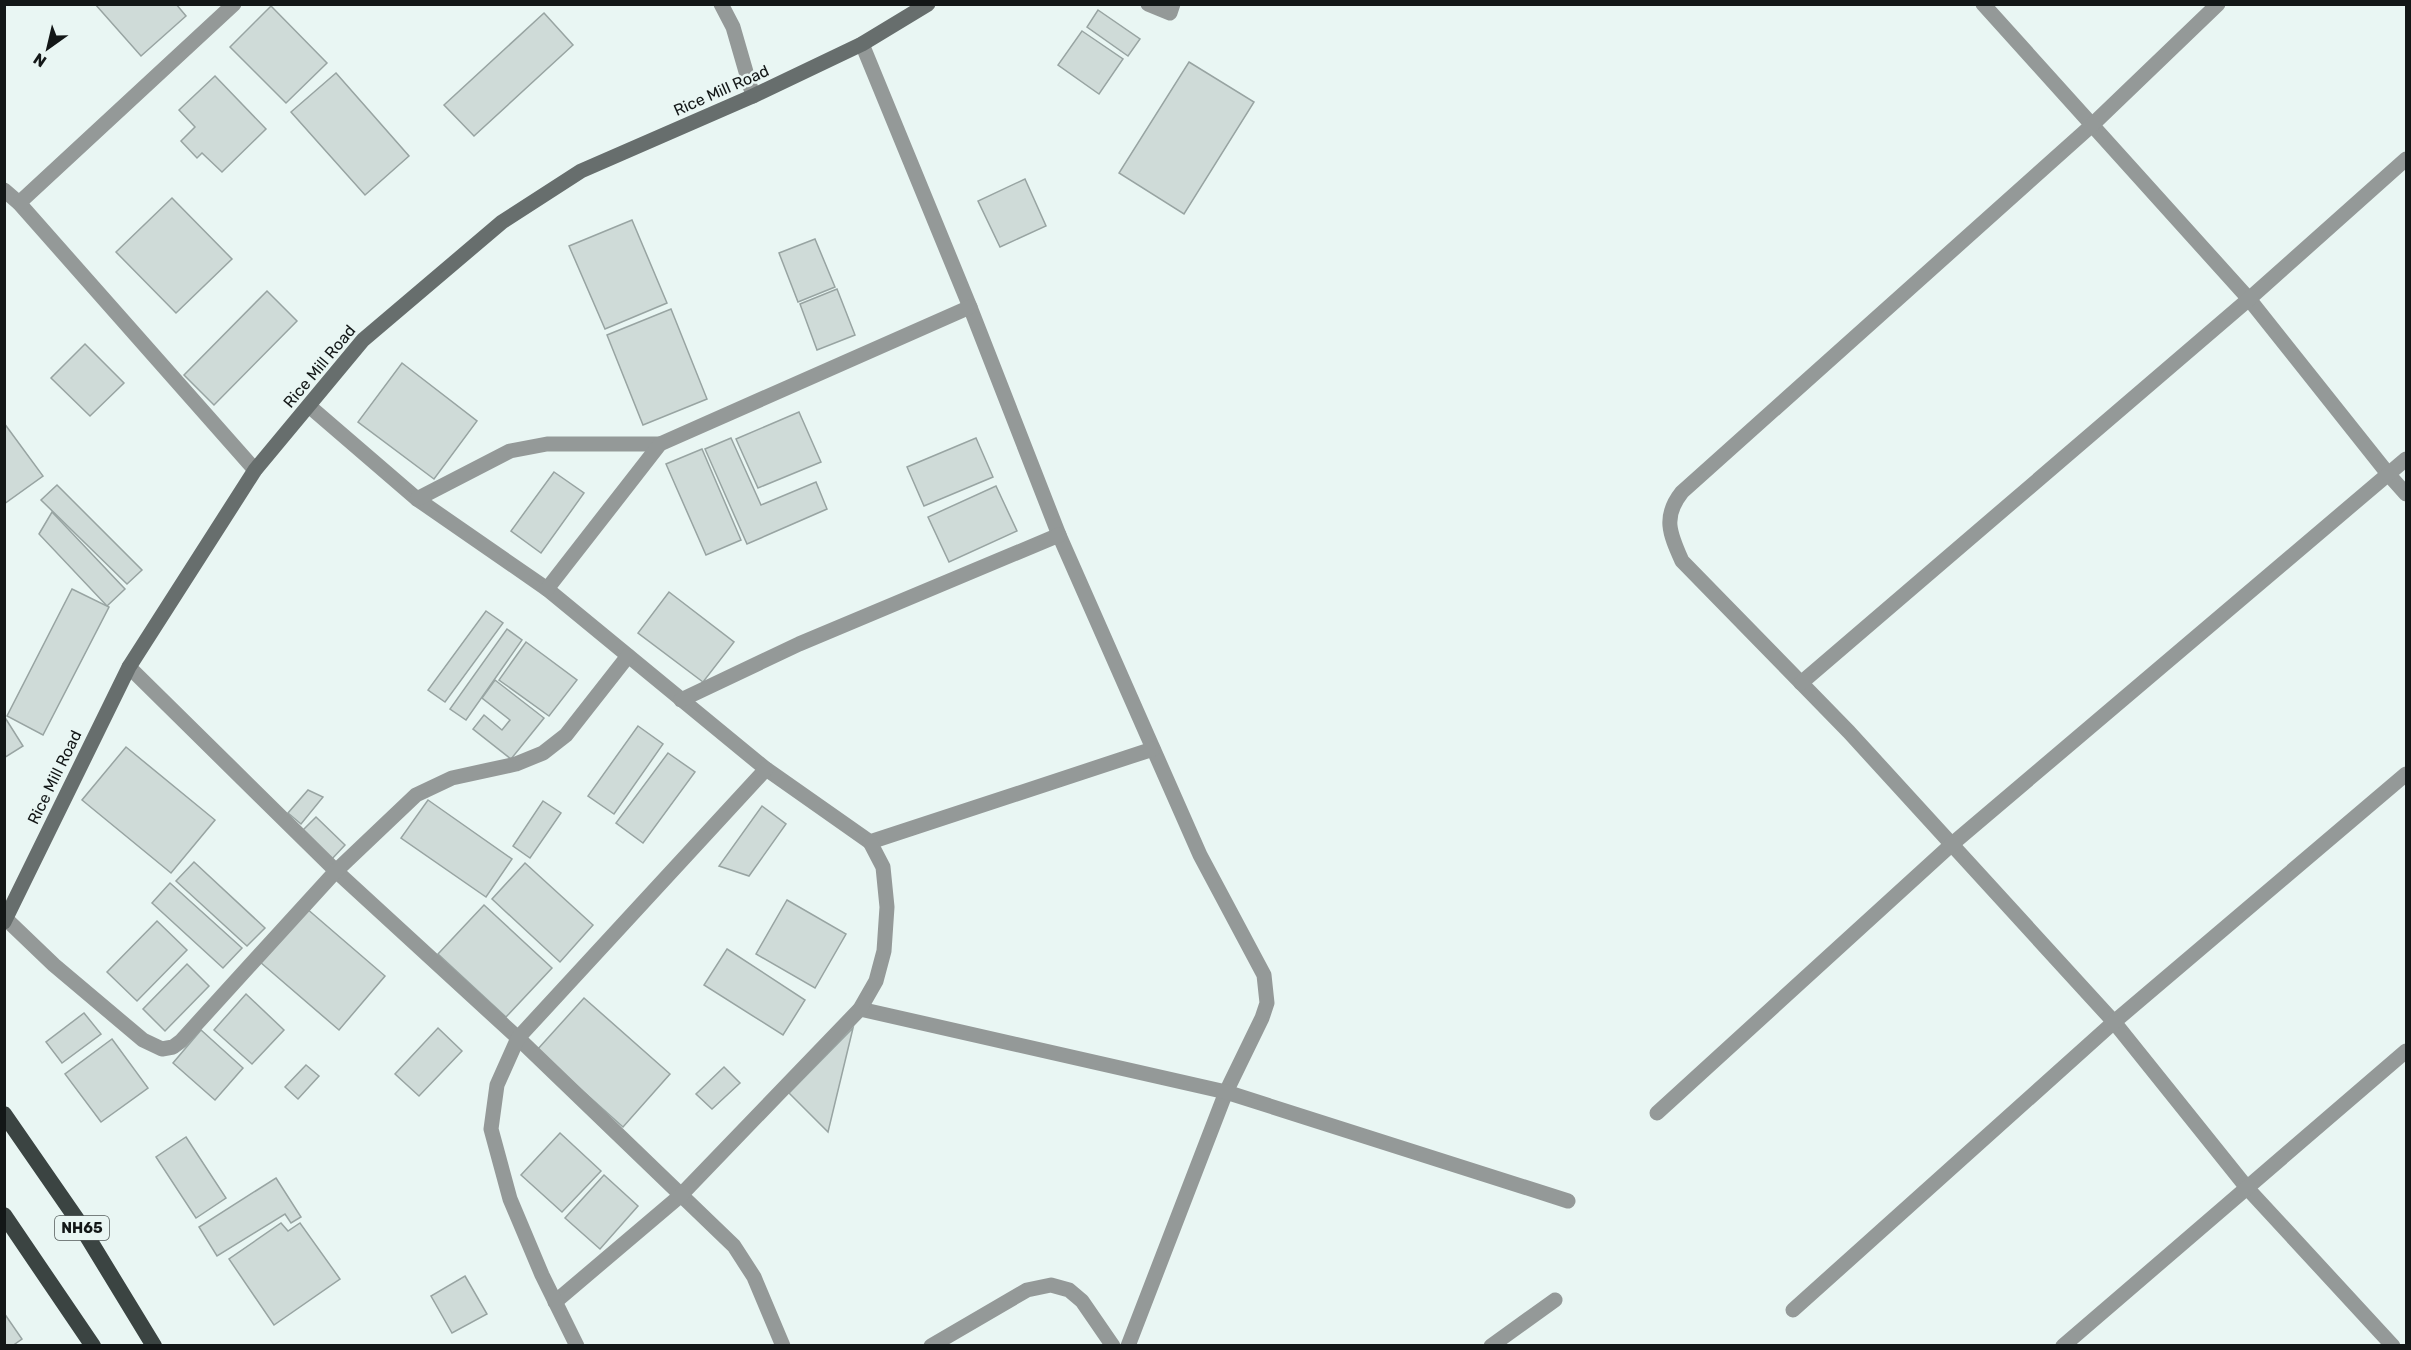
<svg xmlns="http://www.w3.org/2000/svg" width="2411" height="1350" font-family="Rubik,sans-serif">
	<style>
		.building { fill: #cfdbd8; stroke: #98a4a2; stroke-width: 1.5 }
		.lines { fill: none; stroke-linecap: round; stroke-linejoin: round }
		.minor { stroke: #949998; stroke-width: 15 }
		.secondary { stroke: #676e6d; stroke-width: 15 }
		.trunk { stroke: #3b4442; stroke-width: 16 }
		.labels { text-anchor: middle; stroke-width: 5; stroke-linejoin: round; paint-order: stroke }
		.shield { fill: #e9f6f3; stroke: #535a59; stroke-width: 1.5 }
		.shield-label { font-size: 15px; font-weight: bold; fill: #131717 }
		.street-label { font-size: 16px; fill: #131717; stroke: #e9f6f3 }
	</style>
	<rect width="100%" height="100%" fill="#e9f6f3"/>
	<!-- building -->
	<g class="building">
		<path d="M95,4H176L186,16L141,56Z"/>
		<path d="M271,6L327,63L286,103L230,47Z"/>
		<path d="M1098,10L1140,39L1128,56L1087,27Z"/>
		<path d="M544,13L573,45L474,136L444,105Z"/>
		<path d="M1082,31L1123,59L1099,94L1058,65Z"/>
		<path d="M1189,62L1254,102L1184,214L1119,173Z"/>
		<path d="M336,73L409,156L365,195L291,112Z"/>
		<path d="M215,76L266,129L222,172L202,153L197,158L181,141L195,127L179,110Z"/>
		<path d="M1025,179L1046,226L1000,247L978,201Z"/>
		<path d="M172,198L232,259L176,313L116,252Z"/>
		<path d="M632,220L667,303L605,329L569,246Z"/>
		<path d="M815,239L835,287L798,302L779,253Z"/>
		<path d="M837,289L855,335L817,350L800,304Z"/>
		<path d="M267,291L297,321L214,405L184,375Z"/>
		<path d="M671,309L707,399L643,425L607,335Z"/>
		<path d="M85,344L124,383L90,416L51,378Z"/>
		<path d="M402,363L477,421L434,479L358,422Z"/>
		<path d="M799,412L821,462L758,488L736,439Z"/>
		<path d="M4,423L43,476L4,504Z"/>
		<path d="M731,438L761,505L816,482L827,509L747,544L705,449Z"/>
		<path d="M976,438L993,477L924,506L907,467Z"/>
		<path d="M702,449L741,540L706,555L666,464Z"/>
		<path d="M554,472L584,493L541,553L511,531Z"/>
		<path d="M57,485L142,570L127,584L41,500Z"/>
		<path d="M996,486L1017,531L949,562L928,517Z"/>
		<path d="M52,512L125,589L107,606L39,534Z"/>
		<path d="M72,589L109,607L43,735L7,716Z"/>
		<path d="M669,592L734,642L703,682L638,633Z"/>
		<path d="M486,611L503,623L445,702L428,690Z"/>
		<path d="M507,629L522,640L466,720L450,709Z"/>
		<path d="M526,642L577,680L549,716L499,680Z"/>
		<path d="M495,680L544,718L511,759L473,729L484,715L502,730L510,720L482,698Z"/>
		<path d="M4,716L23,746L4,758Z"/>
		<path d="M638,726L663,744L614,814L588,796Z"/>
		<path d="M126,747L215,820L171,873L82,800Z"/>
		<path d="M668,753L695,772L643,843L616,823Z"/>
		<path d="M308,790L323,797L301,824L288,813Z"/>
		<path d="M428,800L512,859L486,897L401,838Z"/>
		<path d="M543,801L561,813L530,858L513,846Z"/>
		<path d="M762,806L786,824L749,876L719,866Z"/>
		<path d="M316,817L345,845L331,860L302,831Z"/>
		<path d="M194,862L265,928L247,946L176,881Z"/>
		<path d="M525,863L593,925L560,962L492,899Z"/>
		<path d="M170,883L242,948L223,968L152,903Z"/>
		<path d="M787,900L846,934L815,988L756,954Z"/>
		<path d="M484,905L552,968L506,1017L438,954Z"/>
		<path d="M306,908L385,976L339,1030L260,962Z"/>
		<path d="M157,921L187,950L137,1001L107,972Z"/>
		<path d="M727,949L805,1000L783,1035L704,985Z"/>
		<path d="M187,964L209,986L165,1031L143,1009Z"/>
		<path d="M246,994L284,1030L252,1064L214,1030Z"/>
		<path d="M584,998L670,1074L623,1127L537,1050Z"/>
		<path d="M84,1013L101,1034L62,1063L46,1042Z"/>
		<path d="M438,1028L462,1051L419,1096L395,1074Z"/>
		<path d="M853,1028L828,1132L789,1093Z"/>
		<path d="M201,1030L243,1068L215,1100L173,1063Z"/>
		<path d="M112,1039L148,1088L101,1122L65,1074Z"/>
		<path d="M306,1065L319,1076L298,1099L285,1087Z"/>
		<path d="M724,1067L740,1083L712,1109L696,1094Z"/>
		<path d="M560,1133L601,1171L562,1212L521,1175Z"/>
		<path d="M186,1137L226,1198L196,1218L156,1157Z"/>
		<path d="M604,1175L638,1206L600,1249L565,1218Z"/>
		<path d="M276,1178L301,1217L291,1223L285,1214L217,1256L199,1227Z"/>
		<path d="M281,1223L288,1231L300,1223L340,1279L274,1325L229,1259Z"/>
		<path d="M465,1276L487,1314L452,1333L431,1296Z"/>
		<path d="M4,1313L22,1339L12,1346H4Z"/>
	</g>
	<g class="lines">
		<!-- minor -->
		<g class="minor">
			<path d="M721,4L733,27L753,96"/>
			<path d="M1148,4L1170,13L1173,4"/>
			<path d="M1983,4L2249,299L2389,475L2406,494"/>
			<path d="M2218,4L2091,126L1682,492C1662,517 1670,534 1682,561L1849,732L2114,1022L2248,1189L2393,1346"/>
			<path d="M862,44L970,307L1059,535L1200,855L1264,975L1267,1003L1262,1018L1226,1092L1128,1346"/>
			<path d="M4,190L19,203L255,470"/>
			<path d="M19,203L234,4"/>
			<path d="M309,406L417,499L547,589L766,769L870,842L1153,749"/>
			<path d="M417,499L510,451L547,444H660"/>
			<path d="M547,589L660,444L970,307"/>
			<path d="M129,667L336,871L518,1038L734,1246L754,1277L783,1346"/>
			<path d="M1801,683L2249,299L2406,159"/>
			<path d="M681,700L799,644L1059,535"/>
			<path d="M6,919L54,965L143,1040L162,1049L173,1047L181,1041L336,871L416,795L452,778L516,764L543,753L566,735L628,656"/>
			<path d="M860,1009L1226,1092L1568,1201"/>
			<path d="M1657,1113L1951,845L2406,459"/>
			<path d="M555,1302L680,1196L860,1009L876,981L884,951L887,907L883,867L870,842"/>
			<path d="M1793,1310L2114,1022L2406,774"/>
			<path d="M577,1346L542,1275L510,1199L491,1129L497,1085L518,1038L766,769"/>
			<path d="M931,1346L1027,1290L1051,1285L1069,1290L1082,1301L1113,1346"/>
			<path d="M1491,1346L1555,1300"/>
			<path d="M2063,1346L2406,1051"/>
		</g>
		<!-- secondary -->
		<path class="secondary" d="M4,922L129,667L255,470L363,340L502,222L581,171L753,96L862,44L928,4"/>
		<!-- trunk -->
		<g class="trunk">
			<path d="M4,1114L76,1218L154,1346"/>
			<path d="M4,1215L93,1346"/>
		</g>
	</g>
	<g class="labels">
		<!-- shield labels -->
		<rect class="shield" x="55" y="1216" width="54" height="24" rx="4.5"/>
		<g class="shield-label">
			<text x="82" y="1233">NH65</text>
		</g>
		<!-- street labels -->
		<g class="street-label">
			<text transform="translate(721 90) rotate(-24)" y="6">Rice Mill Road</text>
			<text transform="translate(319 366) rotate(-50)" y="6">Rice Mill Road</text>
			<text transform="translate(54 777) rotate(-64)" y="6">Rice Mill Road</text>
		</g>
	</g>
	<!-- border -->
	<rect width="2411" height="1350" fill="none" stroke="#131717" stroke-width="12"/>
	<!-- north arrow -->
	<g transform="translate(48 48) rotate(214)" stroke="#e9f6f3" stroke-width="4.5" paint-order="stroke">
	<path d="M0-4.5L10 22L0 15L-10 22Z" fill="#131717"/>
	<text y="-9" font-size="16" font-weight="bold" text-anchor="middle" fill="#131717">N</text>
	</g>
</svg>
